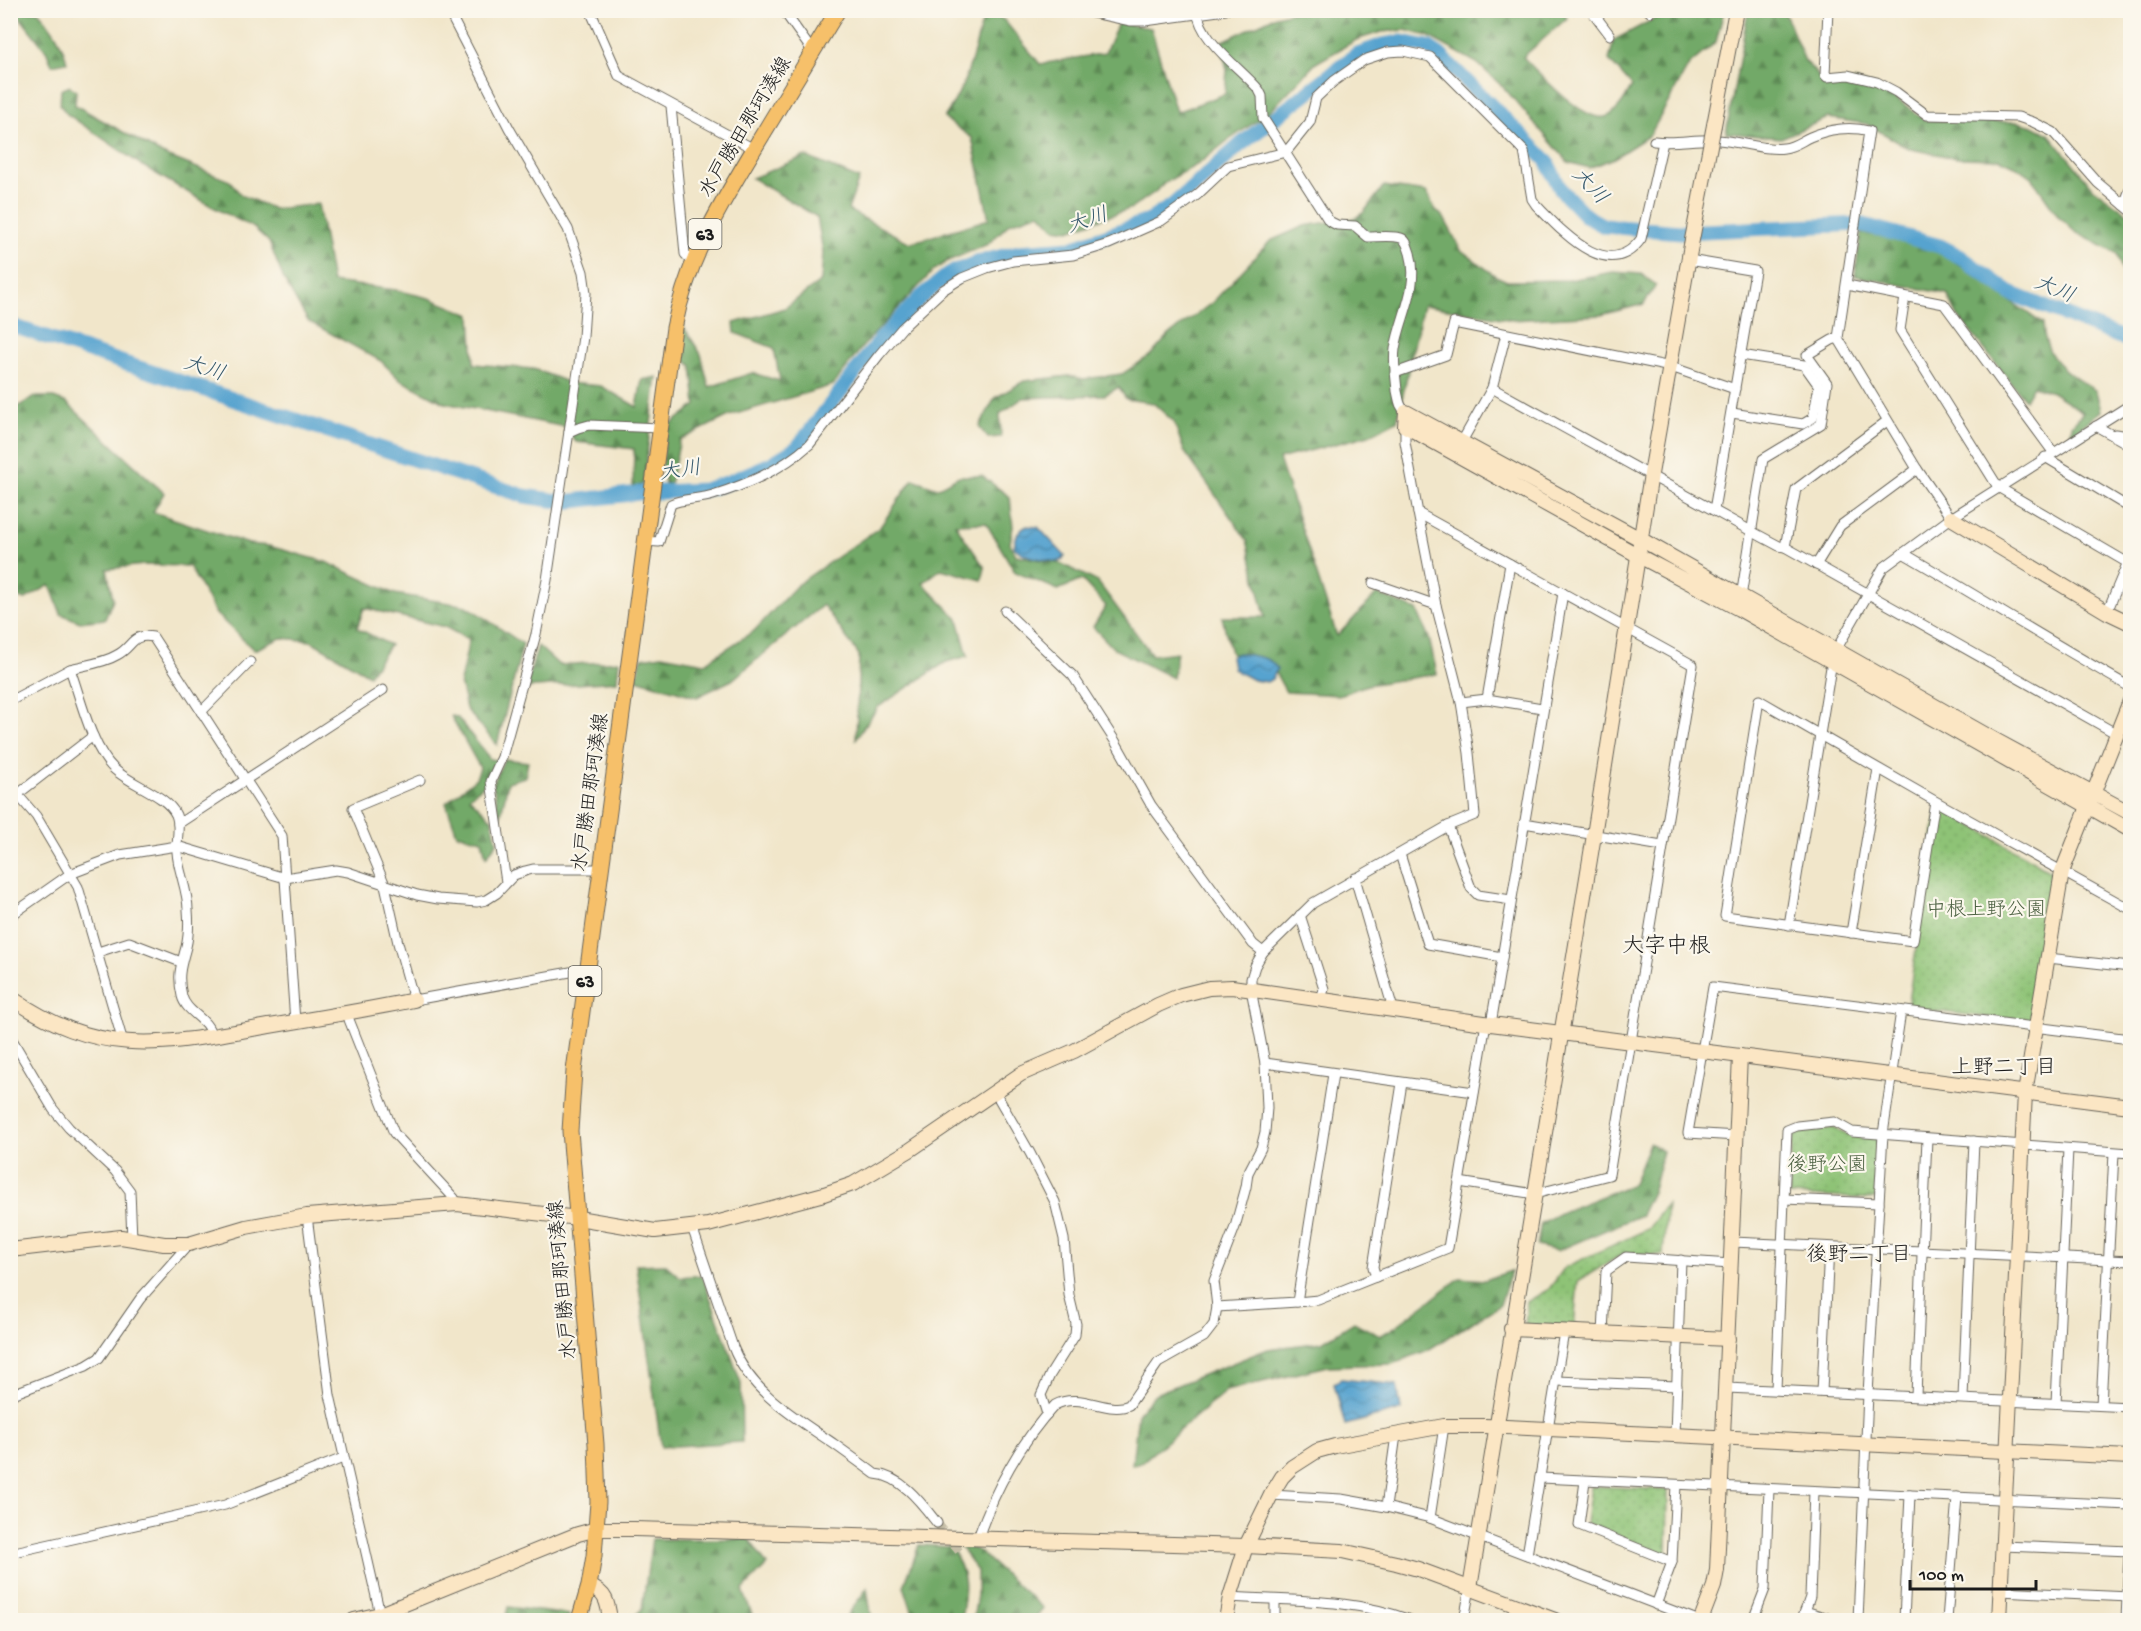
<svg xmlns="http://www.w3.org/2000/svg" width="2141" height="1631" font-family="'Gochi Hand','Klee One',sans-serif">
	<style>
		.grass { fill: url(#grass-dots); stroke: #557049; stroke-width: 1.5 }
		.forest { fill: url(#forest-firs); stroke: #476242; stroke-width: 1.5 }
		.water { fill: url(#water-waves); stroke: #396076; stroke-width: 1.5 }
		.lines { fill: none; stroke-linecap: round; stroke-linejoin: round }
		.river { stroke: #56a3cf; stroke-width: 15 }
		.street-tunnel { stroke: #c6bea7; stroke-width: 9; stroke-dasharray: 9 4.5; stroke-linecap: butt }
		.street-casing { stroke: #676359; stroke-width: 11 }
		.secondary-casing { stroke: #676359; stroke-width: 16 }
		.primary-casing { stroke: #676359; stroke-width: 17 }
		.street { stroke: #fff; stroke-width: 9 }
		.secondary { stroke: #fbe6c4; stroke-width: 14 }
		.primary { stroke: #f6c06b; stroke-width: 15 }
		.secondary-bridge-casing { stroke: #676359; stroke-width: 16; stroke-linecap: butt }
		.secondary-bridge { stroke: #fbe6c4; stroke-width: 14 }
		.labels { text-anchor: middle; stroke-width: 4.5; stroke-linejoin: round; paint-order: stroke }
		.shield { fill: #fbf7ec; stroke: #5f5e5a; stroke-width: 1.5 }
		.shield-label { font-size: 18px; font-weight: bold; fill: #1c1c1c }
		.street-label { font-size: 20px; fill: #1c1c1c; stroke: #fbf7ec }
		.park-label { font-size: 20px; fill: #4a5f40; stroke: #fbf7ec }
		.water-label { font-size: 21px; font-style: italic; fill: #36596d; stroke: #fbf7ec }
		.neighbourhood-label { font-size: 21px; fill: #1c1c1c; stroke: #fbf7ec }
		.quarter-label { font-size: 22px; fill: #1c1c1c; stroke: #fbf7ec }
	</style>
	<defs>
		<pattern id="grass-dots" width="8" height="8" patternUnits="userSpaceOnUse" patternTransform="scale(1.5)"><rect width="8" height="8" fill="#8ec376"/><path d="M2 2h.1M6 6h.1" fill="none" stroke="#7aa766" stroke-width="1.8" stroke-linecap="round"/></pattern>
		<pattern id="forest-firs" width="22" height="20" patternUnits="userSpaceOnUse" patternTransform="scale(1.5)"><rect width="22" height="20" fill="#72a967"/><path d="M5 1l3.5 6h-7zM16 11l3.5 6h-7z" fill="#5d8954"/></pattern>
		<pattern id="water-waves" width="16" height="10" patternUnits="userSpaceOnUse" patternTransform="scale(1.5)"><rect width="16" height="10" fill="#56a3cf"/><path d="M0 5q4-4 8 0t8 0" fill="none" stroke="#4684a7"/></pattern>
	</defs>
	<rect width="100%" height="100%" fill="#fbf7ec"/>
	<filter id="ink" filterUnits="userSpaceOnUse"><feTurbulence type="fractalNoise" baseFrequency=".0167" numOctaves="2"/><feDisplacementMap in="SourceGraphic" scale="12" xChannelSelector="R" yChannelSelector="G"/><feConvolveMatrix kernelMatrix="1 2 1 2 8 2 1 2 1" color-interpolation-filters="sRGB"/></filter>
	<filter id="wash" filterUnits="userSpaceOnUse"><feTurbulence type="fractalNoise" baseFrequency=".008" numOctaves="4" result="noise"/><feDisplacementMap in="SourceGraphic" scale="24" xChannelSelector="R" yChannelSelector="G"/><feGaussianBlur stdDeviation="1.35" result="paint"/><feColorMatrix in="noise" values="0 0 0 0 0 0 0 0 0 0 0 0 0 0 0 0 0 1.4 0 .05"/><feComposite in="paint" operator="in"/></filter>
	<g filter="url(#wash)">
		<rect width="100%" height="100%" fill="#f1e6ca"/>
		<!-- grass -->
		<g class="grass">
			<path d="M1943,808L2055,874L2032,1022L1907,1008L1937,812Z"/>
			<path d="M1833,1128L1850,1135L1878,1137L1875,1199L1789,1195L1793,1133Z"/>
			<path d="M1667,1204L1663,1255L1624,1253L1578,1281L1574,1327L1525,1325L1527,1302L1549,1289L1565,1267L1648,1229Z"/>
			<path d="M1591,1486L1668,1490L1667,1555L1586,1523Z"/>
		</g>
		<!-- forest -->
		<g class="forest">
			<path d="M15,11H38C52,27 62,41 67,62L52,65L47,52Z"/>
			<path d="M987,11L1004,20L1040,64L1105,53L1118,23L1151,28L1176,112L1225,94L1227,70L1221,42L1276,16L1296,11H1563L1567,18L1523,57C1538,72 1583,122 1605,117C1618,114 1626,97 1632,86L1609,60L1614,40L1669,11H1724L1716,42L1689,65L1650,135L1614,158L1589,168L1568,162L1505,89L1477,63L1428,36L1405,30L1381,32L1356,40L1316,63L1268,113L1226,142L1198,164L1166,182L1155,192L1132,208L1069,230L1054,228L1040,213L1010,223L988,244L948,261L933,271L863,346L833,385L729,416L680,440L670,484L665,483L662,467L666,428L696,405L692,366L677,354L683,326L701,354L709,387L752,373L780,381L774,348L735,333L734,323L785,308L821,281L823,252L817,217L752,178L805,156L859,179L848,210L910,243L989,219L972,138L944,118C960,94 966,79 974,52C978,38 980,24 987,11Z"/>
			<path d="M1748,11H1784L1805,61L1822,80L1830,84L1856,81L1876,88L1894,97L1925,120L2018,122L2033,126L2049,134L2094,189L2130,215V286L2126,284L2117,254L2075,232L2059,217L2031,177L2017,167L2000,159L1956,158L1910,149L1867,124L1828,118L1781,138L1726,133Z"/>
			<path d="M70,86L76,91L75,105L162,154L230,181L241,195L274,209L318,204L332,282L396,290L429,298L471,315L474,364L534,369L570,383L601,386L637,407L642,380L657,377L643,484L633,488L634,449L576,442L565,427L445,403L400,380L381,361L308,321L284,280L269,242L254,228L213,207L143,166L67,114L60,105L61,90Z"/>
			<path d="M1384,186L1426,192L1436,211L1443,216L1461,250L1496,276L1507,281L1569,280L1613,272L1641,274L1656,285L1644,304L1601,315L1513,320L1423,305L1397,421L1369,435L1279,459L1337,636L1377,594L1417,610L1429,638L1437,674L1367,685L1340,695L1286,692L1276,674L1231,653L1222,617H1265L1247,540L1184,451L1174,422L1153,403L1126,399L1119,387L1105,395L1023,398L1000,414L1001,437L988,438L979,427L995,398L1024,381L1069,376L1083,379L1122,374L1152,354L1169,335L1213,302L1270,241L1304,226L1355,218L1364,212Z"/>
			<path d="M1861,232L1937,249L2043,324C2045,361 2067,373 2096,391L2101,411L2070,436L2072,425L2083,412L2052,392L2033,386L2025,400L1957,315L1947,294L1855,276Z"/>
			<path d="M34,397H51L67,403L164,493L153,512L249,544L269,546L326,562L395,594L467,606L523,644L497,745L466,709L460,682L469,640L445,627L364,608L357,628L390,645L369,675L311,641L281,638L254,650L216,614L189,566L144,565L107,569L113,599L105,619L80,622L61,614L50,585L24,600L11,595V415L17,407Z"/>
			<path d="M959,476H982L1010,497L1013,527L1010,543L1016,555L1062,564L1098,582L1152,655L1177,652L1173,678L1114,649L1093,627L1106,606L1082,580L1058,590L1015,572L986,523L955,524L985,568L982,580L941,569L923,583L958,619L968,656L946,662L878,707L856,739L859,655L823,605L732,680L697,697L636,679L642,658L662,655L705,663L754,631L798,584L880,527L913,479L937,488Z"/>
			<path d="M538,646L559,665L619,661L617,681L525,688Z"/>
			<path d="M451,716L457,717L490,759L497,760L488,782L469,797L492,819L497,843L486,857L482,840L457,834L446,803L476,778L480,768Z"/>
			<path d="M504,759L528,762L525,777L508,782L500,819L493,784Z"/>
			<path d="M1649,1143L1663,1151L1653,1190L1641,1215L1557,1251L1537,1246L1541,1223L1562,1212L1633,1184Z"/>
			<path d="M665,1264L680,1277L702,1275L741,1383L742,1442L661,1447L636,1265Z"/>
			<path d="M1511,1271L1500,1305L1428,1350L1392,1364L1328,1366L1226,1391L1143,1461L1132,1465L1138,1413L1155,1394L1268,1349L1322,1342L1354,1322L1380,1336L1395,1327L1460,1278L1485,1280Z"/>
			<path d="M652,1539H749L767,1565L743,1590L754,1620H630L642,1609Z"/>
			<path d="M919,1545L951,1547C969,1577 966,1587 961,1620H915L904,1586Z"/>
			<path d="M960,1547L976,1549L1043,1608L1034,1620H973L977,1595V1571Z"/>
			<path d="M867,1588L872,1620H844Z"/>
			<path d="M508,1607L569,1615L568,1620H505Z"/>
		</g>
		<!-- water -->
		<g class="water">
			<path d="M1025,526L1038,527L1065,556L1062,560L1058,562C1043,559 1024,558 1014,547C1015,539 1017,531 1025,526Z"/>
			<path d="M1239,653C1252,656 1272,656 1277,669L1272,679L1267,682L1253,680L1233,669L1231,656Z"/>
			<path d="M1341,1379L1397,1385L1401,1410L1345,1425L1334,1383Z"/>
		</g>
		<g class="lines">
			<!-- river -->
			<path class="river" d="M10,325L524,496L564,502L639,493L704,490L727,483L771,464L797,448L881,339L920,298L949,274L976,263L1019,252L1071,248L1148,221L1173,205L1240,145L1357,54L1383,45L1402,42L1428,47L1440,55L1546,160L1561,190L1586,216L1604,226L1681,232L1860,224L1940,246L1961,257L2010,293L2130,341"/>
		</g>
	</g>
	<g filter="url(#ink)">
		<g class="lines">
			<!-- street-tunnel -->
			<path class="street-tunnel" d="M937,1523L959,1551"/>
			<!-- street casing -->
			<g class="street-casing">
				<g id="street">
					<path d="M448,10L509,128L568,229L583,272L586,293L583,337L547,580L536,634L502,757L491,781L506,882"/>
					<path d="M590,10L619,76L754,149"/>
					<path d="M783,10L813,52"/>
					<path d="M1079,10L1131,21H1145L1226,10"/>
					<path d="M1197,10C1200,42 1241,68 1259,90L1262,96L1263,118L1329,221L1337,225L1355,226L1368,237C1377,237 1392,235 1401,238C1407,240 1408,248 1410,253C1420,287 1400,317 1395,349C1393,363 1396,377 1397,391C1399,399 1399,407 1406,412"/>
					<path d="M1591,10L1610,35"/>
					<path d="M1648,10L1650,12"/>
					<path d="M1828,10L1825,75L1827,77L1848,75L1877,82L1896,92L1927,115L2018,117L2033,122L2053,132L2098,183L2130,210"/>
					<path d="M671,106L685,254L692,261"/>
					<path d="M1654,141C1676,144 1697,138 1719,140C1738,141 1767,151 1784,148C1794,147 1801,141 1810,137C1828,129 1850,126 1869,131L1838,338L1917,469L1951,518"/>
					<path d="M2124,205L2130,189"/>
					<path d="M1689,260L1755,271L1714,510"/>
					<path d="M1847,285L1944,304L2053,452"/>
					<path d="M1905,297L1900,330L1998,487L2128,563"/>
					<path d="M1395,373L1446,355L1454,323L1671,367L1735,389"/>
					<path d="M1492,388L1751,531L1779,546L1785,547L2117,734"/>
					<path d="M1732,413L1803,424L1813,418L1819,386L1804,365L1741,355"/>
					<path d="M2096,426L2130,445"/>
					<path d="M569,432L578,428L589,425L660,428"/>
					<path d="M2115,434L2130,436"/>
					<path d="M1460,445L1492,388L1506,334"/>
					<path d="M2045,457L2130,508"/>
					<path d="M1418,513L1693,665L1609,1175L1535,1194L1459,1182"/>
					<path d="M644,541L659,542L671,504C680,499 701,499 713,495C748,484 781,470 809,445L879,355L902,328L943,290L962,278L987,268L1013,261L1073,255L1109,244L1161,221L1197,195L1228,166L1286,152L1310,122L1316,98L1334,81L1364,60L1388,52L1403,51L1430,57L1524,151L1532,199L1536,205C1562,231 1608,284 1641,239L1663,142"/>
					<path d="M1785,547L1796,489L1887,421"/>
					<path d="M1903,553C1979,597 2054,644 2130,687"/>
					<path d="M1816,565L1840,526L1917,469"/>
					<path d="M1373,583L1436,605"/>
					<path d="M1741,597L1763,459L1821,424L1827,383L1807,355L1832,340L1838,338"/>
					<path d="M1005,611L1073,676L1115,741L1151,805L1253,944L1263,952"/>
					<path d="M2107,612L2130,557"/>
					<path d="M70,669C85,665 104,663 117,655C133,647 131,633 153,637L282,836L295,1022"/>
					<path d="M1487,699L1510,564"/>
					<path d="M10,701L70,669C81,699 91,747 114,769C131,785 167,795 176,815C181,827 176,840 177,852C178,871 188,890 188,910C189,922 189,935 186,947C181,966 177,975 182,996C186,1013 208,1018 211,1035"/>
					<path d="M1461,702L1487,699L1542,708"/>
					<path d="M201,712L250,662"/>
					<path d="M420,780L353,808L385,885L398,943L414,1000L587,969"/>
					<path d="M10,786L36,816L78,887L123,1042"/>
					<path d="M18,794L93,736"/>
					<path d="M1935,801L1913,941L1725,916L1759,700L1935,801L2130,909"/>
					<path d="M1524,823L1662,846"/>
					<path d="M178,824L383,690"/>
					<path d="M1448,826L1471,888L1478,895L1511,900"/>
					<path d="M1400,854L1428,944L1502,957"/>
					<path d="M1355,878L1393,1009"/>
					<path d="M1300,915L1324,989L1321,999"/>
					<path d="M10,916L70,874L120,855L177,846L285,878L336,870L348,872L417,895L438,899L477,902L486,900L497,893L514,875L525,871L533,869H600"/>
					<path d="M1789,925L1832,661L1836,650L1883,568L1951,518L2130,405"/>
					<path d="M1851,933L1878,769"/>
					<path d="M98,952L129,942L181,962"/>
					<path d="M2048,958L2130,967"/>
					<path d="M346,1012L394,1133L454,1198L457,1204"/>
					<path d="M1491,1024L1563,593"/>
					<path d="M10,1036L53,1109L69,1128L115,1171L130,1191L132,1239"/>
					<path d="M1265,1063L1474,1092"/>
					<path d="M995,1092L1030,1153L1055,1202L1064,1239L1069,1295L1076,1324L1075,1335L1050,1375L1041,1395L1047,1414"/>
					<path d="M1737,1136L1688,1133L1713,987L2130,1039"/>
					<path d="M1784,1199L1879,1203"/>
					<path d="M307,1216L330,1395L380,1614L387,1620"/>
					<path d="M692,1227L733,1347C750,1392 796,1418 834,1444C848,1454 862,1464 875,1474C902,1476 922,1504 937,1523"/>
					<path d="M1733,1242L2130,1261"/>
					<path d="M1376,1277L1373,1267L1402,1083"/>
					<path d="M1297,1302L1318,1300L1448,1248L1486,1023"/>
					<path d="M1217,1307L1297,1302L1333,1074"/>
					<path d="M1603,1334L1606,1271L1626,1257L1731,1264"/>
					<path d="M1557,1381L1677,1386"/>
					<path d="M1727,1388L2130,1407"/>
					<path d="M1776,1389L1787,1130L1797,1126L1834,1122L1852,1132L2130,1153"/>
					<path d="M1822,1392L1829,1247"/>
					<path d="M10,1395L86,1366L99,1358L140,1299L189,1244"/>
					<path d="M1916,1395L1927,1138"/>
					<path d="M1963,1398L1974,1141"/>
					<path d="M2056,1403L2068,1149"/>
					<path d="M2101,1405L2114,1153"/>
					<path d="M1675,1435L1681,1260"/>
					<path d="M1540,1478L2130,1505"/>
					<path d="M1585,1481L1579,1525L1672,1562"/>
					<path d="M1271,1495L1341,1499L1386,1507L1430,1518L1697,1620"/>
					<path d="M1386,1507L1396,1435"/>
					<path d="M1430,1518L1444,1426"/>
					<path d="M978,1538C994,1491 1021,1441 1055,1405C1080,1391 1108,1415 1129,1405L1158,1363L1204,1337L1214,1324L1217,1307L1214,1281L1235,1227L1246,1187L1248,1173L1261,1148L1265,1132L1267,1108L1265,1063L1251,989V979L1255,966L1263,952L1313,903L1448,826L1475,815L1469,753L1461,702L1436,605L1418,513L1405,442V426"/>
					<path d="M2003,1546L2130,1551"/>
					<path d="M10,1553L225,1505L343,1458"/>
					<path d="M1527,1555L1564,1332"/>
					<path d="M2000,1591L2130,1597"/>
					<path d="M1230,1597C1291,1601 1352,1598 1410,1620"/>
					<path d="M1275,1600V1620"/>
					<path d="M1656,1605L1672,1562L1676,1485"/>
					<path d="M1805,1611L1834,1620"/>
					<path d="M1464,1620L1470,1588"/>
					<path d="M1753,1620L1765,1589L1769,1489"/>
					<path d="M1802,1620L1810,1597L1814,1492"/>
					<path d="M1858,1620L1868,1394L1883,1134L1901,1011"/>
					<path d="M1904,1620L1910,1495"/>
					<path d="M1947,1620L1957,1497"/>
					<path d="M2126,1620L2129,1551"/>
				</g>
			</g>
			<!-- secondary casing -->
			<g class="secondary-casing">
				<g id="secondary">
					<path d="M1714,125L1736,10"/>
					<path d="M1951,518L2107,612L2130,623"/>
					<path d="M2130,813L1995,740L1642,540L1406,412L1405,426L1639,556L1739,609L2130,830"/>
					<path d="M10,997C103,1061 166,1044 269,1026C317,1018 366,1010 414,1000"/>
					<path d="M10,1250L121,1237L164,1244H189L246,1227L307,1216L457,1204L578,1218L655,1231L708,1225L824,1194L853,1184L910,1150L1021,1074L1074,1051L1158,1005L1181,995L1209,988L1232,987L1491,1024L2130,1106"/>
					<path d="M1511,1329L1728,1339"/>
					<path d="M589,1586C606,1592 608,1603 610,1620"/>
					<path d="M1470,1588L1594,835L1651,474L1691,245"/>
					<path d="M354,1620L380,1614L578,1534L597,1529H634L1246,1546L1342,1551L1396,1563L1418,1569L1555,1620"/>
					<path d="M1226,1620L1230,1597L1246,1546L1271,1495L1282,1477L1292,1467L1317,1451L1335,1446L1444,1426H1485L2130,1457"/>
					<path d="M1701,1620L1714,1586L1717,1570L1740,1056"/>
					<path d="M1999,1620L2025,1093L2062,872L2130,701"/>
				</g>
			</g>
			<!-- primary casing -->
			<g class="primary-casing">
				<path id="primary" d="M579,1620L589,1586L594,1556L598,1502L596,1444L570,1131L574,1071L674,328C688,257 720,206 757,144C784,100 811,55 838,10"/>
			</g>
			<!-- street -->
			<use href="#street" class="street"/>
			<!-- secondary -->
			<use href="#secondary" class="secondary"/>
			<!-- primary -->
			<use href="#primary" class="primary"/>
			<!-- secondary-bridge casing -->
			<g class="secondary-bridge-casing">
				<path id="secondary-bridge" d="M1691,245L1714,125"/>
			</g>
			<!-- secondary-bridge -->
			<use href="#secondary-bridge" class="secondary-bridge"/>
		</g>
	</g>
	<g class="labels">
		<!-- shield labels -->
		<g class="shield">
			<rect x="688.5" y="219" width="33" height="30" rx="4.5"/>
			<rect x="568.5" y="966" width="33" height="30" rx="4.5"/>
		</g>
		<g class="shield-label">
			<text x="705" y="240">63</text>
			<text x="585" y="987">63</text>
		</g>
		<!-- street labels -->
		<g class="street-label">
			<text transform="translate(744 126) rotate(-59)" y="7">水戸勝田那珂湊線</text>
			<text transform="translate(589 792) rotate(-82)" y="7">水戸勝田那珂湊線</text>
			<text transform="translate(561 1280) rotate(-95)" y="7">水戸勝田那珂湊線</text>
		</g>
		<!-- park labels -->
		<g class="park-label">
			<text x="1986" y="915">中根上野公園</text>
			<text x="1827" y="1170">後野公園</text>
		</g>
		<!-- water labels -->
		<g class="water-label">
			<text transform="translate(1591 185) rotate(47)" y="7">大川</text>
			<text transform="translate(1087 219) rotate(-18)" y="7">大川</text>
			<text transform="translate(2055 288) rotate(22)" y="7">大川</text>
			<text transform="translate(205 367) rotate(18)" y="7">大川</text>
			<text transform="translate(680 469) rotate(-8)" y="7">大川</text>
		</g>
		<!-- neighbourhood labels -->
		<g class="neighbourhood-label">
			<text x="2004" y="1073">上野二丁目</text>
			<text x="1859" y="1260">後野二丁目</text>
		</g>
		<!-- quarter labels -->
		<g class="quarter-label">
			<text x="1666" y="952">大字中根</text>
		</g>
	</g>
	<!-- margin -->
	<rect width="2141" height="1631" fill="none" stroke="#fbf7ec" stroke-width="36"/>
	<!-- scale -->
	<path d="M1910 1580v9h126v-9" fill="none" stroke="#1c1c1c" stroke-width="3"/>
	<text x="1919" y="1580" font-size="18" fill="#1c1c1c" stroke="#fbf7ec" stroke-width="4.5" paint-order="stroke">100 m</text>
</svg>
